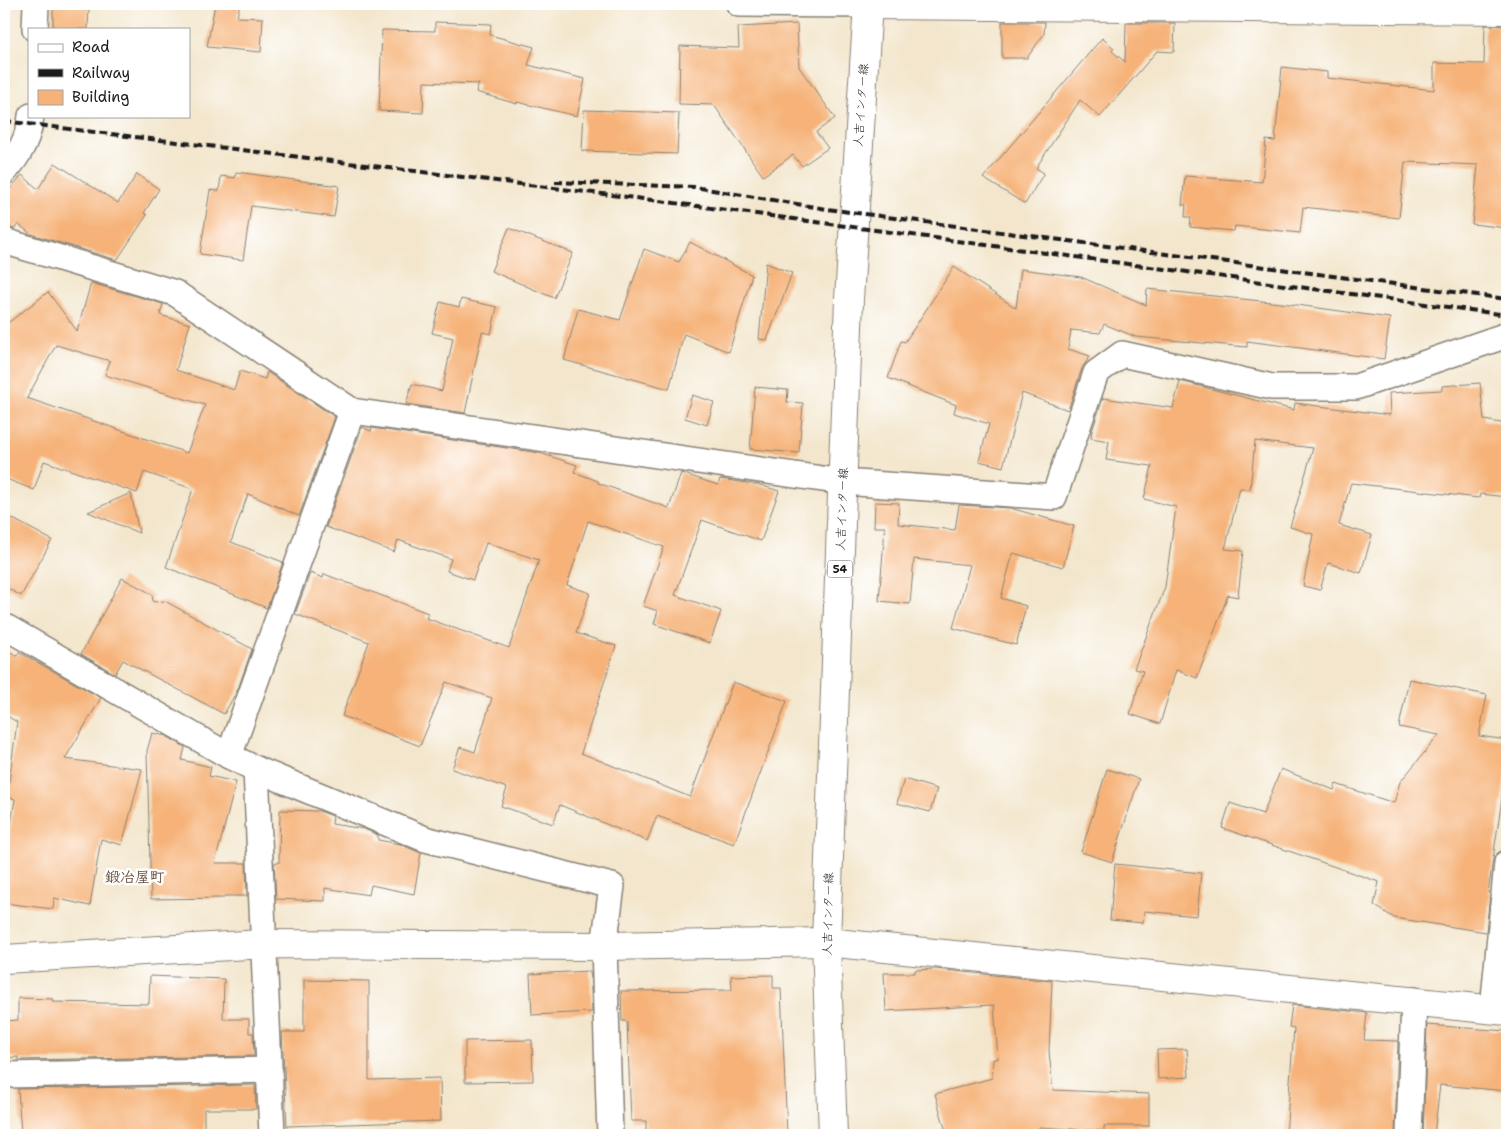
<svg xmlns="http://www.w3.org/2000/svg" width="1511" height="1139" font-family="'Shantell Sans','Klee One',sans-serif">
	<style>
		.building { fill: #f6b278; fill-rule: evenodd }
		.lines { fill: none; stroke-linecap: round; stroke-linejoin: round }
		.street-casing { stroke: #888174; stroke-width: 28 }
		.secondary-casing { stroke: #888174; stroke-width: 30 }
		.primary-casing { stroke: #888174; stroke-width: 30 }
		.street { stroke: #fff; stroke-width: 25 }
		.secondary { stroke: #fff; stroke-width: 28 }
		.primary { stroke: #fff; stroke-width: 28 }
		.rail { stroke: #1c1c1c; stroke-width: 4; stroke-dasharray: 8 4; stroke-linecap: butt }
		.labels { text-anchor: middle; stroke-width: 5; stroke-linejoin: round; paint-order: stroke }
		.shield { fill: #fff; stroke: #606060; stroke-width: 1 }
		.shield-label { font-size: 11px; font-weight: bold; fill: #1c1c1c }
		.street-label { font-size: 12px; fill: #1c1c1c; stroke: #fff }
		.quarter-label { font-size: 15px; font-weight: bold; fill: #68503c; stroke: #fff }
	</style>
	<rect width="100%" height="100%" fill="#fff"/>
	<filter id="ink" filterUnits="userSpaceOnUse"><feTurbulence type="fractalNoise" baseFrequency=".02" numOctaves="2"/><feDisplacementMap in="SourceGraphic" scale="10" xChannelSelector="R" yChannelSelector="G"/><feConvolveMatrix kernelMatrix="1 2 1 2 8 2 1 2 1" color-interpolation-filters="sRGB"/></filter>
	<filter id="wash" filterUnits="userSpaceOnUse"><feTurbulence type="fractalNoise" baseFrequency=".0096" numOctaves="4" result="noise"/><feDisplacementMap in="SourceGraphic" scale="20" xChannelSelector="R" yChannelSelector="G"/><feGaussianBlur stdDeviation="1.12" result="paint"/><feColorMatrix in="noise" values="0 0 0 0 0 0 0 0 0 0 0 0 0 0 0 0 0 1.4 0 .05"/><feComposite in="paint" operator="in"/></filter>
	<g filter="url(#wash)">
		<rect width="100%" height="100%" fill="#f3e6cc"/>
		<g id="blocks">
			<!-- building -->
			<g class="building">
				<path d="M53,4L89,5L88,29H53Z"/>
				<path d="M215,4H240L237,17L263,18L261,52L207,47Z"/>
				<path d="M435,22L491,24L490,35L534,47L528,65L585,79L577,116L517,102V104L476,92L479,84L424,82L423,113L379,111L382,30L435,31Z"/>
				<path d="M1002,22H1045L1044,34L1027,58H1002Z"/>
				<path d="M1126,23H1175L1174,52L1157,51L1100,117L1080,100L1036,168L1044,173L1025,204L983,178L1102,38L1114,48L1112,51L1125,62Z"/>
				<path d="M797,24L799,67L835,118L816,132L828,148L802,166L793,155L763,176L714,105L679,104L680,46L739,48L738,27Z"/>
				<path d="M1485,25L1507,26V228L1472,224L1478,165L1405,162L1399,218L1303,207L1300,233L1235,226L1234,231L1190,227L1191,217H1185L1186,205H1182L1185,176L1262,182L1266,140L1275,141L1282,67L1327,72V78L1434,90V63L1484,64Z"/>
				<path d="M584,110L679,113L677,154L582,151Z"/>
				<path d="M55,163L118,203L137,174L159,189L144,213L147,215L117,260L31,234L18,224L14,229L4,227V196L22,175L38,189Z"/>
				<path d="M236,172L339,186L334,217L251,206L243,260L200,254L210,190L219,191L221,176L235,178Z"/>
				<path d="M509,228L573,253L554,298L491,271Z"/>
				<path d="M690,242L752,275L729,352L684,334L669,389L564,360L578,309L620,320L644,249L679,262Z"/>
				<path d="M766,263L792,273L767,340L759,339Z"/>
				<path d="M954,267L1016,308L1021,269L1081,277L1146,305L1147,289L1290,304L1390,318L1384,359L1247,341V347L1136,337L1104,324L1100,333L1071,330L1068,349L1090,356L1082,368L1068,410L1022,393L1003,467L979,461L989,424L954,413L956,405L888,378L901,341L905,342Z"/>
				<path d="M91,283L163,304L160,315L190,324L176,370L234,390L240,371L265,379L267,372L335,417L299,516L248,494L231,542L283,562L267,608L166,567L193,489L144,472L137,493L44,461L34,490L4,478V326L48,292L77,331ZM56,345L110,361L105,375L205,405L187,453L27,398Z"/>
				<path d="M461,299L497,307L491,334L482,332L465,413L406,404L412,384L442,391L453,338L432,333L440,302L459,307Z"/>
				<path d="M1180,381L1294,410L1295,403L1390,415L1389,393L1442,390V386L1480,383L1484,420L1507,424V497L1480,494L1479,498L1351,483L1339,525L1372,535L1361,573L1328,563L1320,590L1303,586L1313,534L1290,527L1313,448L1255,441L1250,489L1240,488L1225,549L1243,551L1238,597L1228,595L1197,678L1176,670L1160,724L1130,714L1143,671L1134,669L1165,587L1176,507L1144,499L1152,466L1106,460L1109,441L1091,438L1092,431L1103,398L1173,408Z"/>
				<path d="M755,387L788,390L787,402L803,403L799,453L750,449Z"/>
				<path d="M692,395L714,402L707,425L685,418Z"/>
				<path d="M362,427L371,431L372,428L540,453L577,465L574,472L598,481V483L669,508L681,473L718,485L720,479L760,485L779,491L761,541L702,520L675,595L721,611L710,643L654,624L658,611L643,606L664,547L588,521L567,585L590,593L576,633L616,646L581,753L690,797L733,682L787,701L734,844L657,816L647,841L560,805L553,824L501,806L507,788L452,769L460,747L475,752L492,698L446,682L420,746L342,716L369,642L295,614L310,573L323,578L324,574L428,613L426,618L509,648L539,560L486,543L473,580L447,571L451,559L398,540L394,552L326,527Z"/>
				<path d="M131,493L139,533L88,512Z"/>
				<path d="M875,502L899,503L898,524L955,530L959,505L1010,508L1074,526L1063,567L1013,553L1001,598L1026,606L1016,645L953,628L970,565L914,559L910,604L879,601L885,527H874Z"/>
				<path d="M4,514L52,540L21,596L4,586Z"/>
				<path d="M122,578L152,594L153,602L165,601L252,649L238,689L224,714L123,660L115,674L81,654Z"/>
				<path d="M4,648L17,656L19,652L101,698L65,759L142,769L122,845L101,839L90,906L54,898L53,909L4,903V867L15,799L7,797L17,722L4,714Z"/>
				<path d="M1409,679L1487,695L1479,736L1507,740V764L1488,893H1490L1486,932L1394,918L1374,905L1379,882L1222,828L1230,803L1263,814L1281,769L1334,790L1336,784L1394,803L1400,782L1439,735L1399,727Z"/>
				<path d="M152,733L166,736L185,747L182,760L211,767L209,776L236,782L215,863H246L247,896H224V898L151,899L147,751Z"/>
				<path d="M1107,769L1139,779L1112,862L1081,852Z"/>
				<path d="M904,779L937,789L930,812L897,803Z"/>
				<path d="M280,810L319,811L333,816L332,824L364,829L378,835V840L400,844L421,853L414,894L371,885L369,895L325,888V901L276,899L274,863H279Z"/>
				<path d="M1115,864L1201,873L1197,916L1144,911L1143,923L1110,920Z"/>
				<path d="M935,969L1052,981L1049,1052L1053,1090L1149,1094V1126H1104V1131L1039,1127V1135H947L935,1094L992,1078L993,1059H998L994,1005L886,1011L884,973H915V970Z"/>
				<path d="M590,971L592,1012L532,1015L530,974Z"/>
				<path d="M773,975V988H781L787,1135H646V1121H631L627,1021H622L621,991L732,990L731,976Z"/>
				<path d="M150,976L224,979L223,1019H249V1033H253L254,1056L18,1060V1057L4,1058V1021L18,1020V998L53,999L52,1002L149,1004Z"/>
				<path d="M304,980L369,981V1080L440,1078L441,1121L287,1126L282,1032H304Z"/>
				<path d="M1292,1005L1367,1013L1364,1040L1398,1041L1395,1135H1286L1294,1028L1289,1027Z"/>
				<path d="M1427,1025L1507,1031V1091L1440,1085L1434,1135H1423Z"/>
				<path d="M532,1040L533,1081L465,1082V1041Z"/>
				<path d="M1187,1049L1189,1077L1158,1079L1157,1050Z"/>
				<path d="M255,1085L256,1109H204V1135H21L18,1089Z"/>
			</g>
		</g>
	</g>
	<g filter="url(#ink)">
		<use href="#blocks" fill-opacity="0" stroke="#888174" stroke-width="1"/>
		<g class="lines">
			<!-- street casing -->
			<g class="street-casing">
				<g id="street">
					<path d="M739,4L868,5"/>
					<path d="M35,29L36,4"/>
					<path d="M4,172C18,157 29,137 31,116"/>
					<path d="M4,241L175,293L352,411L843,482L1054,497L1096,373L1122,354L1272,387H1356L1507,335"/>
					<path d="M4,626L229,756L256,769L425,839L612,886L604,946L610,1135"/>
					<path d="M229,756L352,411"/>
					<path d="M256,769L272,1135"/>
					<path d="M1493,1009L1507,863"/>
					<path d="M4,1075L269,1070"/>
					<path d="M1409,1135L1414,1000"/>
				</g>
			</g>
			<!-- secondary casing -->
			<g class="secondary-casing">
				<g id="secondary">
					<path d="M868,5L1507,10"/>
					<path d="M4,959L264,944L604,946L826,942L1507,1011"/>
				</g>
			</g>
			<!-- primary casing -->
			<g class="primary-casing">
				<path id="primary" d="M833,1135L826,942L849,299L868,4"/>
			</g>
			<!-- street -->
			<use href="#street" class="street"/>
			<!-- secondary -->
			<use href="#secondary" class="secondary"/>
			<!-- primary -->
			<use href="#primary" class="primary"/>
			<!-- rail -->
			<g class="rail">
				<path d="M4,121L652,200L1507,315"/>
				<path d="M555,182L694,187L827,209L1507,299"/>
			</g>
		</g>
	</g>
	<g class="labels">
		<!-- shield labels -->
		<rect class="shield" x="827.5" y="560.5" width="25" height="17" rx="4"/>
		<g class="shield-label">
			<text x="840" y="573">54</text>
		</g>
		<!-- street labels -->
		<g class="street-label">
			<text transform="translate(861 105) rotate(-86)" y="4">人吉インター線</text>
			<text transform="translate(842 509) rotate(-88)" y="4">人吉インター線</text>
			<text transform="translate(828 914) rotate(-89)" y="4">人吉インター線</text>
		</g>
		<!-- quarter labels -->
		<g class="quarter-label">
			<text x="135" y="882">鍛冶屋町</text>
		</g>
	</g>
	<!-- margin -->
	<rect width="1511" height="1139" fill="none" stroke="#fff" stroke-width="20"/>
	<!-- legend -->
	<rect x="28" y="28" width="162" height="90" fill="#ffffff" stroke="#a4a4a4"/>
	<rect x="38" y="44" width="25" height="8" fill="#ffffff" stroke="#a4a4a4"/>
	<text x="72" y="52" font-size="15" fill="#1c1c1c">Road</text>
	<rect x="38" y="69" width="25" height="8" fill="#1c1c1c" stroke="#a4a4a4"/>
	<text x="72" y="78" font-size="15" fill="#1c1c1c">Railway</text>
	<rect x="38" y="90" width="25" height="15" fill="#f6b278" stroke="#a4a4a4"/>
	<text x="72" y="102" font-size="15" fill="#1c1c1c">Building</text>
</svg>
